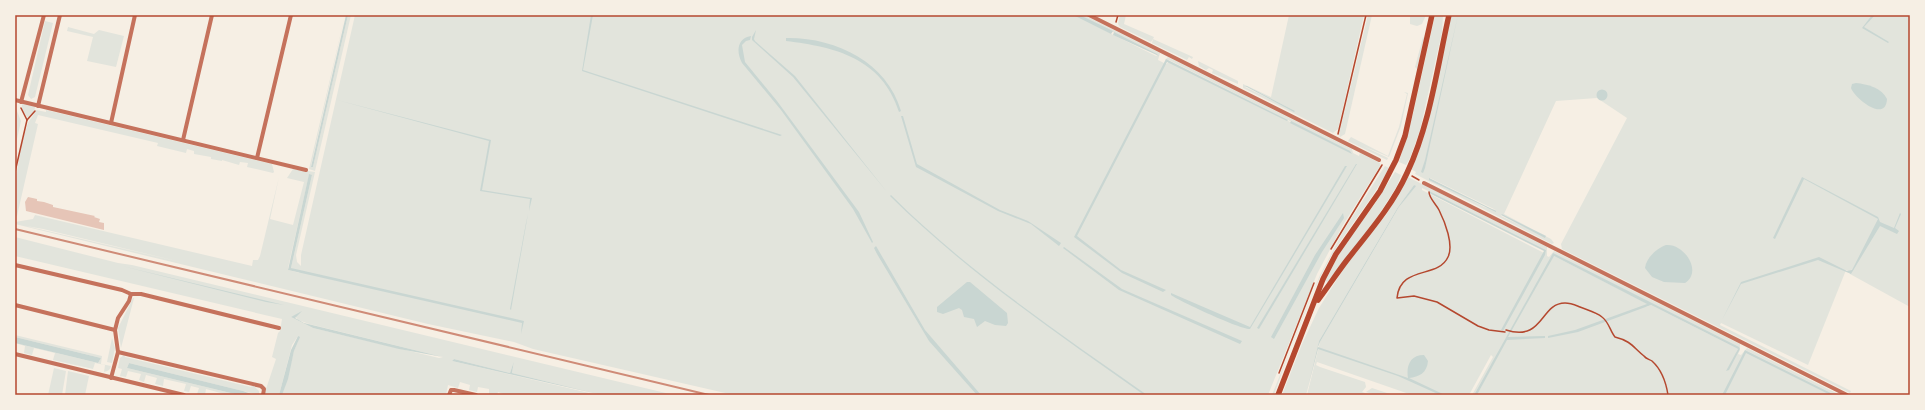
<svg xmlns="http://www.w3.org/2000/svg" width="1925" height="410" font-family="Karla,sans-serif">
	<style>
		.green { fill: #e2e4dc; fill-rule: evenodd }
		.water { fill: #c9d6d2 }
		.building { fill: #e6c5b7 }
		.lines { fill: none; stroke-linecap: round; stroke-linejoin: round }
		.path { stroke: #b5482f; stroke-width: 1.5 }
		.minor { stroke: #c5725c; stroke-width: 4 }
		.secondary { stroke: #b5482f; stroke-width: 5.5 }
		.rail { stroke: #cf8b77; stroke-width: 2 }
		.neatline { fill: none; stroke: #b5482f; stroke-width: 1.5 }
	</style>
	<rect width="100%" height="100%" fill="#f6efe4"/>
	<!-- green -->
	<g class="green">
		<path d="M345,15L311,166L313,167L348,15H351L315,171L309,169Z"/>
		<path d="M355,15H1073L1156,56L1158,55L1080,15H1084L1160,53L1158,60L1166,64L1169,62L1351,152L1169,60H1165L1168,57L1352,149L1353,153L1359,156L1360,153L1380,163V166L1343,225L1317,274L1268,395H734L533,349L514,342L428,324L15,224V222L33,219L35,215L252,266L253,260H258L260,256L279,177L270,219L293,225L304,182L287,178L293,169L315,172L296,255L297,262L301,266V255ZM309,175H312L291,268L300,273L288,270V268ZM26,226L43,229L185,263Z"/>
		<path d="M1120,15H1126L1124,24L1154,37L1153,39L1193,57L1192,59L1189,57L1187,60L1152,43L1153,39L1151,42L1120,27L1118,24Z"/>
		<path d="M1289,15H1364L1338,129L1333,133L1243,88V84L1271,97ZM1247,86L1295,111L1245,87Z"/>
		<path d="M1368,15H1372L1345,134L1340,137L1339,134Z"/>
		<path d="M1410,15H1426L1422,24L1417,26L1410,24Z"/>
		<path d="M1435,15H1443L1442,32L1420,130L1410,158L1406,165L1399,162L1413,114Z"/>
		<path d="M1451,15H1910V307L1850,274L1852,269L1850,272L1846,270L1808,365L1721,323L1720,325L1851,391L1850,393L1562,249L1561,244L1627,118L1597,98L1556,101L1504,214L1551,239L1554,243L1552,244L1415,174L1416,172L1411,169ZM1429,178H1430L1496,210L1484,207ZM1502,214L1546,236V237L1501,216Z"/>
		<path d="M45,21L53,23L35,97L31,99L28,95Z"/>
		<path d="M68,27L94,34L99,30L124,36L116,67L87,61L93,37L67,31Z"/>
		<path d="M1423,37L1424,38L1417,69L1415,67Z"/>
		<path d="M1198,61L1238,81V84L1212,73L1213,70L1209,68L1206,70L1199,66Z"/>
		<path d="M1404,92L1408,93L1401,126L1389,157L1363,146L1388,158L1387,160L1348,141L1351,137L1388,156L1399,127L1407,94Z"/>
		<path d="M22,104L35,107L34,112L28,118L22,110Z"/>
		<path d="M15,106L21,121L15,148Z"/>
		<path d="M36,110L46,112V110L272,164L274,172L273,173L247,167L248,163L240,162L239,165L222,160V161L211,159V157L194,154V151L187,149L186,153L157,146L158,143L38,115L35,123L38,124L17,216L15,217C15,185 17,154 28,123C30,119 34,115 36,110Z"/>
		<path d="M1385,166L1389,168C1372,201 1347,228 1329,260C1306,302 1290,350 1274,395H1272L1320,275L1344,230Z"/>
		<path d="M1395,172L1401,175L1397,186L1378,216L1328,282L1325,281L1344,245L1374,205Z"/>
		<path d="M1408,177L1547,247V256L1549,257L1554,251L1740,344V350L1738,354L1741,355L1747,348L1840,395H1835L1745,350L1746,352L1830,395H1477L1496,359L1491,365L1474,395H1472L1493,357L1491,355L1469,395H1412L1317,362L1316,365L1320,367L1365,382L1366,387L1362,392L1371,395H1307L1320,342L1399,207L1415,186L1414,185L1398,207L1319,341L1306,395H1282L1302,344L1319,308L1346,265L1386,215ZM1422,188L1546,250L1544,253L1422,190ZM1553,254L1740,349L1737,353H1736L1738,349L1651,305L1646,307L1648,304L1554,256Z"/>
		<path d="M15,237L118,263L132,265L674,395H602L512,373L514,361L510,373L454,359L452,361L598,395H506L498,392L497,395H489V389L478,387L477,392L469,390L470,385L460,382L458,388L448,385L446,395H282C287,380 290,366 294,351C296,345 299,342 298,336L292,345L279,395H264L276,359L272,357L278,333L280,331L282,319L15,256ZM295,316L298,320L309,324L443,357L439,358L313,328L291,317Z"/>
		<path d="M133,298H134L121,348L118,328Z"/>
		<path d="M15,335L102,356L101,364L111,366C110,370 108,371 104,372L105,365L95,363L93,369L53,360L55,353L34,348L32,355L24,353L25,346L15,343L98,363L101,358L15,337Z"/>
		<path d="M112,338L115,348L112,363L107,362Z"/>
		<path d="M124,355L125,357L251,387L253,385L259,391V395L129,363L127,368L239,395H228L206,389L205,395L197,394L199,388L191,386L189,392L184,391L186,384L164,379L163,386L155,384L157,378L146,375L144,382L139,380L141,374L128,371L126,377L120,376L122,369L118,368L120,358Z"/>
		<path d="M54,368L66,371L62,395H48Z"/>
		<path d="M68,371L89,376L85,395H65Z"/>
		<path d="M1372,388L1393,395H1376L1366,392Z"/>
	</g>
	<!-- water -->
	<g class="water">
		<path d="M346,15H348L313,167H311Z"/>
		<path d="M591,15H593L583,70L782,135L780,136L582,71Z"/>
		<path d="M1073,15H1080L1113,31L1111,34Z"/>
		<path d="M1458,15L1425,168L1423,173L1421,172L1425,160Z"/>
		<path d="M1872,15H1875L1864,27L1889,42L1888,43L1862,28Z"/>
		<path d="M756,30L754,39L755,41L795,76L887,192L793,77L752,40V37Z"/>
		<path d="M1114,32L1157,54L1159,56L1113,35Z"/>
		<path d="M751,36L750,40L746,41L742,45L745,62L777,101L859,212L873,242L872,243L853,209L781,110L742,63C736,52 737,38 751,36Z"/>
		<path d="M786,38C835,37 887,62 901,111L899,112C882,58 835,47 786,41Z"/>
		<path d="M1166,59L1288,120L1287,121L1167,62L1077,236L1121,270L1166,290L1163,292L1122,273L1074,237Z"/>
		<path d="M1856,83C1867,84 1882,88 1887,99C1886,123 1855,99 1851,88L1852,84Z"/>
		<path d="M1245,86H1247L1295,111L1294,112Z"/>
		<circle cx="1602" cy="95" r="5.5"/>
		<path d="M337,100L491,140L482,190L532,198L529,211L530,199L480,191L489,141Z"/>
		<path d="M901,116H903L917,164L1000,210L1028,221L1061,243L1059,246L1031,224L998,211L916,167Z"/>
		<path d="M1291,121L1350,151L1352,154L1290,123Z"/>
		<path d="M1356,164H1357L1259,329L1257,328Z"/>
		<path d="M1345,166H1347L1250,329C1242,330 1181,302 1171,295V293L1250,327Z"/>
		<path d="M309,174L312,175L291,268L524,321L521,334L522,323L288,270Z"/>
		<path d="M1802,177L1878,217L1880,222L1894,228L1900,213L1901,214L1895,228L1899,231L1897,234L1880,226L1851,274L1818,260L1741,284L1722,320L1741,282L1819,257L1847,271L1852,270L1878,219L1804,179L1775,239L1773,238Z"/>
		<path d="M1429,178L1496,211V212L1429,180Z"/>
		<path d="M1414,185L1416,186L1399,207L1320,342L1318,347L1408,378C1406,366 1410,355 1424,355L1428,361C1427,373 1419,377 1409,378L1445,395H1440L1398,376L1318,349L1306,395L1319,341L1398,207Z"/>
		<path d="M1429,191L1546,250L1545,255L1503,331L1501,330L1544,251L1429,193Z"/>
		<path d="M891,195C968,272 1058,332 1147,395H1144C1055,332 968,273 890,196Z"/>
		<path d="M1343,213L1344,218L1322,252L1274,339L1271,337L1315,255Z"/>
		<path d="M528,214L511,310L510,309L526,223Z"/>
		<path d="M1502,214L1546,236L1545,238L1501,215Z"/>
		<path d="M1666,245C1684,243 1703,272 1685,283L1664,282L1652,277L1645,268C1646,258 1657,248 1666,245Z"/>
		<path d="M876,246L925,330L981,395H977L929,341L877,254L874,248Z"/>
		<path d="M1064,247L1122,289L1242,341L1240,344L1119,290L1063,248Z"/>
		<path d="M1553,253L1739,347L1740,349L1729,370L1726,371L1738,349L1651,305L1578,332L1548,338V336L1575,330L1647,304L1554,256L1508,337L1545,336V338L1507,340L1477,395H1474Z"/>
		<path d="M122,266L284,305L266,302Z"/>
		<path d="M967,282H970L1007,313L1008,323L1006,326L995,325L985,321L977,327L974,319L964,317L962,310L959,308L943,314L937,312V307Z"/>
		<path d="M302,311L295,318L304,323L443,357L399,349L313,328L291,317Z"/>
		<path d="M298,336L300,337L294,351L288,379L282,395H279L291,350Z"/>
		<path d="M15,337L101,358L98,363L15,343Z"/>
		<path d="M1745,350L1835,395H1830L1746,353L1725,395H1722Z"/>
		<path d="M454,359L510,373L514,361L512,373L602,395L452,361Z"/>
		<path d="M129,363L243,391L254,395H239L127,368Z"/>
	</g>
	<!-- building -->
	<path class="building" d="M28,197L37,199V201L44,202L53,205V207L95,216L94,217L100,219L99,222L104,223V230L26,211L25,202Z"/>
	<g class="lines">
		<!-- path -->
		<g class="path">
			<path d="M1116,22L1118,15"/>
			<path d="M21,108L27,120"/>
			<path d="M1338,134L1366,15"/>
			<path d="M15,172L27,120L35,111"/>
			<path d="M1412,176L1419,180"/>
			<path d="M1429,192C1429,198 1436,204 1439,210C1445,222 1454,245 1448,257C1438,279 1400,265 1397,298L1414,296L1437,302L1478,326L1489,330L1505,332"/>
			<path d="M1331,249L1382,165"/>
			<path d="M1506,330C1544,342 1540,303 1565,303C1571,303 1575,305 1580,307C1587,310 1596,312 1602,317C1609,322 1610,331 1615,337C1631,341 1633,347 1644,356C1646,359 1649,359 1652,361C1662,370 1666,382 1668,395"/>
			<path d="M1279,373L1314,283"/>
		</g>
		<!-- minor -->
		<g class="minor">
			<path d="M1089,15L1379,160"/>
			<path d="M15,100L306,170"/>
			<path d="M21,102L44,15"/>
			<path d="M38,106L60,15"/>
			<path d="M111,123L135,15"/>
			<path d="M183,140L212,15"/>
			<path d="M257,158L291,15"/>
			<path d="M1424,183L1847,395"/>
			<path d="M15,265L122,290L131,294H141L279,328"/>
			<path d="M15,305L115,330"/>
			<path d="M118,352L261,386L264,389L263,395"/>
			<path d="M15,354L184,395"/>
			<path d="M111,378L118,352L115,330L118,318L129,301L131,294"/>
			<path d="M449,395L451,390H454L476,395"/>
		</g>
		<!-- secondary -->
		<g class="secondary">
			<path d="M1318,300C1328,287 1337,273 1347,260C1369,232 1392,206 1407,173C1430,124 1437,68 1449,15"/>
			<path d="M1278,395L1323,279L1336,254L1380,191L1396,160L1405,136L1432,15"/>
		</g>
		<!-- rail -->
		<path class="rail" d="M15,229L709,395"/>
	</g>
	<!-- border -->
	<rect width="1925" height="410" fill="none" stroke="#f6efe4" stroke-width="32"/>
	<rect x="16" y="16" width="1893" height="378" class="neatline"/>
</svg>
